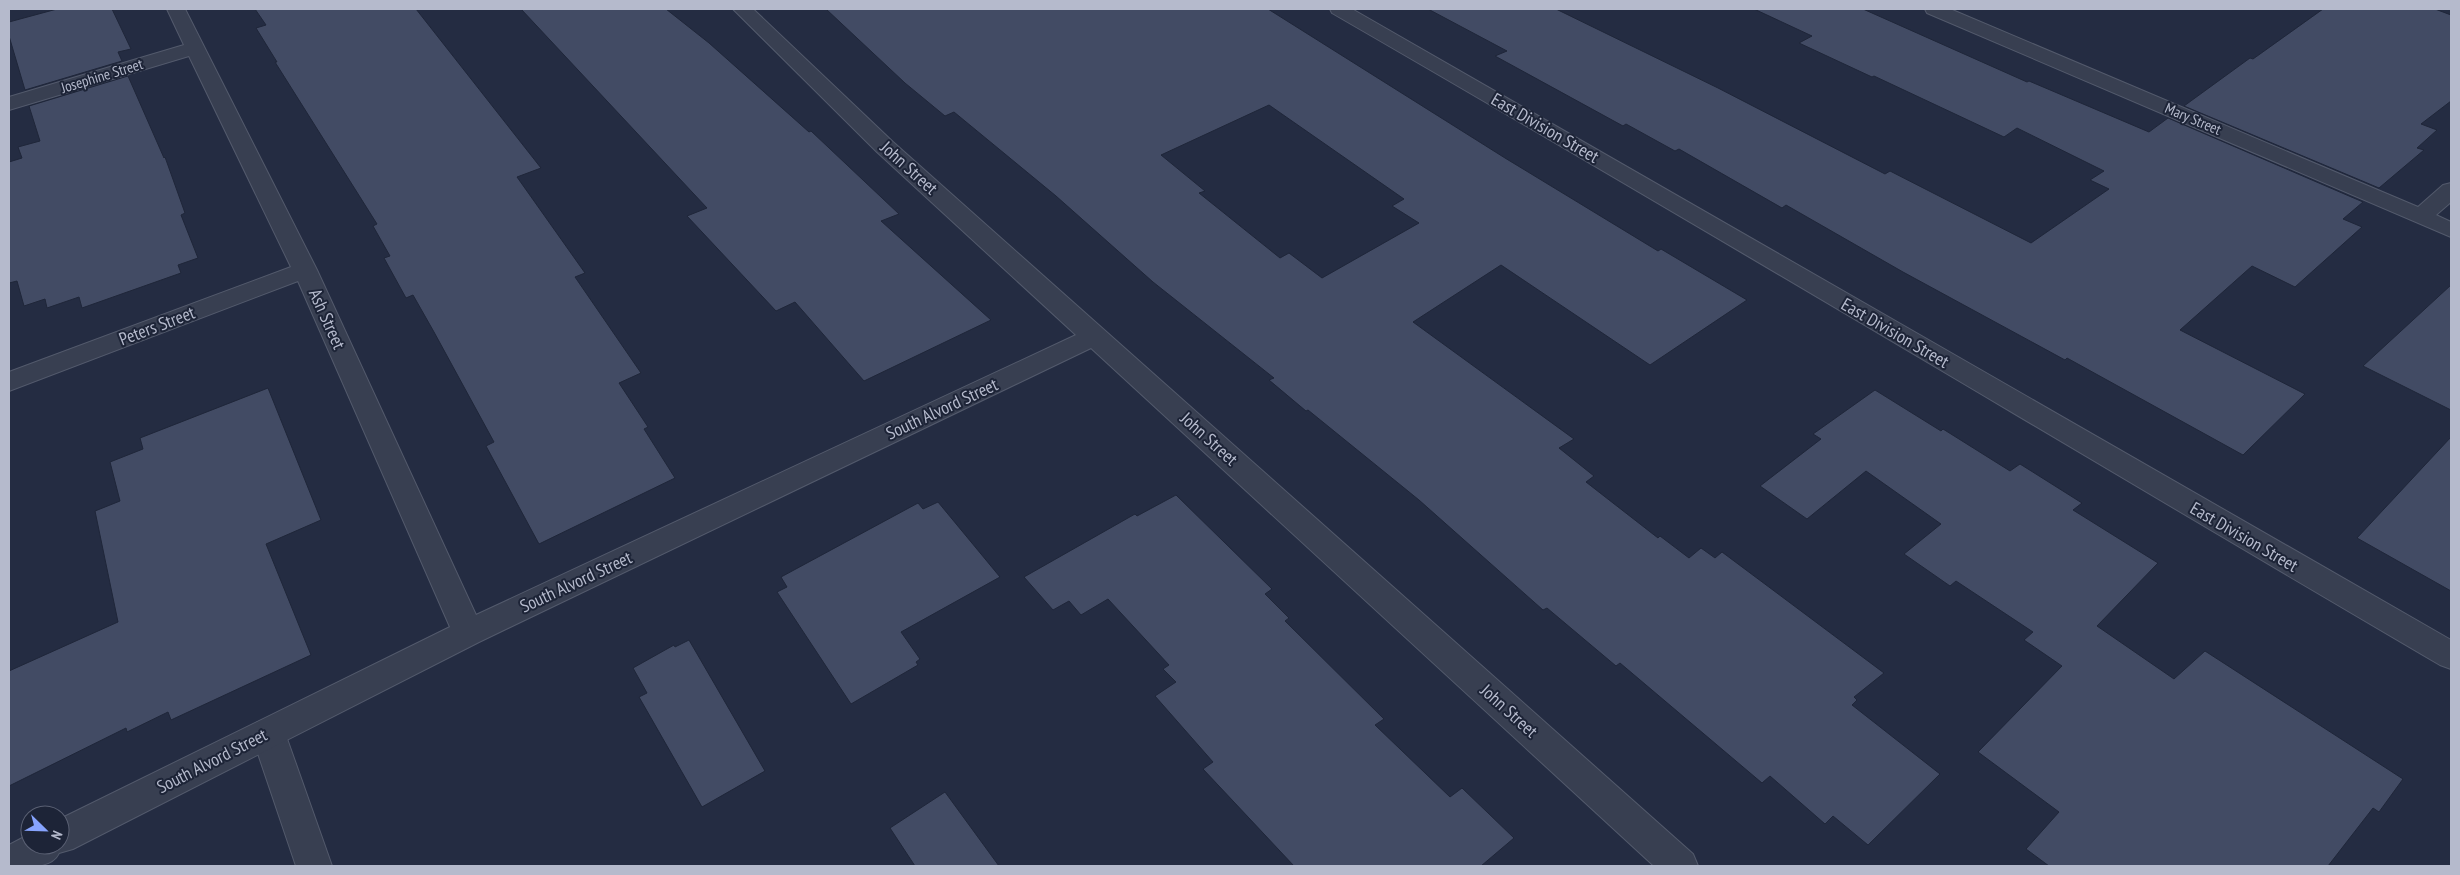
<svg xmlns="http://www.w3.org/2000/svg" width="2460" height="875" font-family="'PT Sans Narrow',sans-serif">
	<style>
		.building { fill: #424b64; stroke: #1f2639; fill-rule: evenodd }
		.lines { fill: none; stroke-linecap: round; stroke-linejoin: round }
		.service-casing { stroke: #535a6c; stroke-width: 2 }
		.minor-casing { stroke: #535a6c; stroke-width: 2 }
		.service { fill: #383f51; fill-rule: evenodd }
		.minor { fill: #383f51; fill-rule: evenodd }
		.labels { text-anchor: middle; stroke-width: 4; stroke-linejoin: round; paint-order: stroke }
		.far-street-label { font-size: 15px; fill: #b5bacc; stroke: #1d2437 }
		.street-label { font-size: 18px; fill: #b5bacc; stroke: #1d2437 }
	</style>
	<rect width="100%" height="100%" fill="#242c42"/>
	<!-- building -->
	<g class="building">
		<path d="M57,9H112L131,49L118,52L122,61L25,90L9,36V22Z"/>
		<path d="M255,9H416L541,168L517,177L585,273L575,277L641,373L619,383L648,427L644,429L675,478L539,544L486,446L494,442L434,332L413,295L406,298L384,258L390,256L373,226L377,224L275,62H277L256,28L266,25Z"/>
		<path d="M521,9H666L709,43L809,132L811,131L899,214L881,221L991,320L864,381L795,302L776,311L687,216L707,208Z"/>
		<path d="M826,9H1268L1505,158L1658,251L1661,249L1747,300L1650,365L1501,265L1413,322L1574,439L1559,448L1594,476L1586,482L1658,538L1660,536L1689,558L1701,548L1715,558L1722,552L1884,673L1854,697L1857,700L1852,705L1940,774L1868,845L1833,816L1825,824L1770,776L1762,783L1620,663L1616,666L1547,608L1543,610L1419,500L1308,410L1306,411L1269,380L1274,378L1153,282L1056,196L954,112L945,116L905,83ZM1269,105L1404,199L1392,206L1419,223L1322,278L1289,253L1280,258L1199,193L1205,191L1161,155Z"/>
		<path d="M1428,9H1556L1718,88L1885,174L1890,171L2031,243L2109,189L2090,180L2104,171L2017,128L2004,137L1874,76L1872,77L1799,43L1812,36L1754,9H1863L2027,82L2029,81L2149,132L2168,118L2363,202L2343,219L2362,227L2295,287L2252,266L2180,330L2305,394L2243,455L2067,358L2065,360L1903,272L1786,205L1782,208L1679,149L1675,151L1626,124L1623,126L1495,56L1507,51Z"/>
		<path d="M2323,9H2435L2451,15V101L2421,124L2437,130L2417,148L2424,150L2379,188L2184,106L2250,58L2253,59Z"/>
		<path d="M128,76L164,158L165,157L185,213L181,215L198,258L178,265L181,273L82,308L79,297L47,308L45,299L24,306L17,281L9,283V162L22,158L18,147L40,141L29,106Z"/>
		<path d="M2451,285V410L2363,366Z"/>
		<path d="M268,388L321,520L266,544L311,655L171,720L168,712L127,732L126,728L9,786V671L118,622L95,511L120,501L110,462L143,449L140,438Z"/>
		<path d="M1875,390L1941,431L1943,429L2010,471L2020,464L2082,503L2073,510L2158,563L2097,626L2174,679L2205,651L2403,779L2379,812L2373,808L2328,866H2049L2026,849L2059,812L1978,752L2062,666L2024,640L2033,632L1956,581L1950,586L1904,554L1941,524L1866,471L1807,519L1760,486L1821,439L1813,434Z"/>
		<path d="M2451,437V591L2357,538Z"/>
		<path d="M1176,495L1272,589L1265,594L1289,618L1285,621L1384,719L1375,725L1450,797L1462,788L1514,838L1481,866H1294L1203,769L1213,762L1155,696L1176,682L1163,669L1169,665L1108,599L1081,615L1069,601L1053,610L1024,577L1135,514L1137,516Z"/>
		<path d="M938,502L1000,577L901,632L920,659L916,662L918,665L851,704L777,592L787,587L781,577L918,503L923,509Z"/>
		<path d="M689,640L765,771L702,807L639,697L647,693L633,668L674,645L675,647Z"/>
		<path d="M945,792L999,866H915L890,828Z"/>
	</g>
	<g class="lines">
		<!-- service casing -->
		<g class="service-casing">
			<path id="service" d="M268,718L280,723L285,733L332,866H296L251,733L256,723Z"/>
		</g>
		<!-- minor casing -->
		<g class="minor-casing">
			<g id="minor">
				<path d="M167,9H185L317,270L476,615L1076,335L877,152L733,9H753L893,142L1693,854L1698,866H1654L1091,348L479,642L73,849L59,853C51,870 24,866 9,866V845L30,834V845H60V819L450,627L298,281L9,391V372L291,267L189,56L9,110V97L184,45Z"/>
				<path d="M1330,9H1352L2451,640V669L2440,665C2070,448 1703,227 1332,13Z"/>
				<path d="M1925,9H1950L2418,207L2443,185L2451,183V202L2436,215L2451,222V237L1927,13Z"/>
			</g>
		</g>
		<!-- service -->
		<use href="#service" class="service"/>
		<!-- minor -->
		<use href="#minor" class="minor"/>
	</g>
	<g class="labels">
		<!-- far-street labels -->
		<g class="far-street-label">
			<text transform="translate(102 76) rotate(-17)" y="5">Josephine Street</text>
			<text transform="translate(2193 119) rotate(23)" y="5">Mary Street</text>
		</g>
		<!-- street labels -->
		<g class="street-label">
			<text transform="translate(1545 128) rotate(30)" y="6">East Division Street</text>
			<text transform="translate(909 168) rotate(42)" y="6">John Street</text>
			<text transform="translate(327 319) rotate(66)" y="6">Ash Street</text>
			<text transform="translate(157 326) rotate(-21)" y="6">Peters Street</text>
			<text transform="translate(1895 333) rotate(30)" y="6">East Division Street</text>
			<text transform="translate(942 409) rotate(-25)" y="6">South Alvord Street</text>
			<text transform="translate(1209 439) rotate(42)" y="6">John Street</text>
			<text transform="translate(2244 537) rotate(30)" y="6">East Division Street</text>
			<text transform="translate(576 582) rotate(-25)" y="6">South Alvord Street</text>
			<text transform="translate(1509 711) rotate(42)" y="6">John Street</text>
			<text transform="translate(212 761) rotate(-27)" y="6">South Alvord Street</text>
		</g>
	</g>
	<!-- border -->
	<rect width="2460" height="875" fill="none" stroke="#b5bacc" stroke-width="20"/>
	<!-- north arrow -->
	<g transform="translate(45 830) rotate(113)"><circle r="24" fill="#1d2437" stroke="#5a6073"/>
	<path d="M0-4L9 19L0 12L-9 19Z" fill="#87a4fe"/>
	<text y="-8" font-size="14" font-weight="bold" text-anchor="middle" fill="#b5bacc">N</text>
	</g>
</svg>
